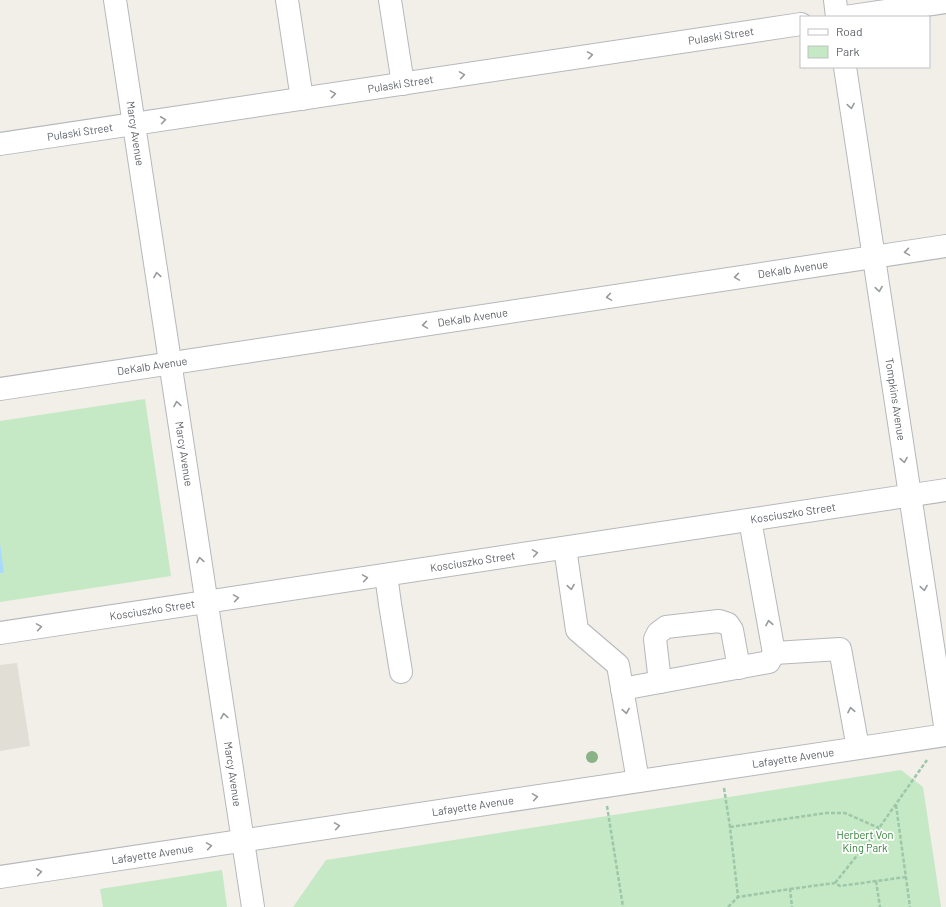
<svg xmlns="http://www.w3.org/2000/svg" width="946" height="907" font-family="Barlow,sans-serif">
	<style>
		.education { fill: #e1ded6 }
		.green { fill: #c5e8c5 }
		.water { fill: #aadaff }
		.lines { fill: none; stroke-linecap: round; stroke-linejoin: round }
		.minor-casing { stroke: #b5b8bc; stroke-width: 24 }
		.path { stroke: #9cc7a9; stroke-width: 2.5; stroke-dasharray: 4 2; stroke-linecap: butt }
		.minor { stroke: #fff; stroke-width: 22 }
		.tree { fill: #89b387 }
		.oneway { stroke: #979a9d }
		.labels { text-anchor: middle; stroke-width: 3.5; stroke-linejoin: round; paint-order: stroke }
		.street-label { font-size: 11px; fill: #5f6368; stroke: #fff }
		.park-label { font-size: 11px; fill: #348238; stroke: #fff }
	</style>
	<rect width="100%" height="100%" fill="#f1efe8"/>
	<!-- education -->
	<path class="education" d="M17,663L30,746L0,751V665Z"/>
	<!-- green -->
	<g class="green">
		<path d="M145,399L171,576L0,602V421Z"/>
		<path d="M901,770L923,787L941,907H293L326,860Z"/>
		<path d="M222,870L227,907H103L100,889Z"/>
	</g>
	<!-- water -->
	<path class="water" d="M0,543L4,573H0Z"/>
	<g class="lines">
		<!-- minor casing -->
		<g class="minor-casing">
			<g id="minor">
				<path id="s1" d="M115,0L253,907"/>
				<path d="M287,0L302,99"/>
				<path d="M390,0L403,84"/>
				<path d="M835,0L837,17"/>
				<path d="M845,17L946,2"/>
				<path id="s2" d="M845,67L946,732"/>
				<path id="s3" d="M0,144L801,24"/>
				<path id="s4" d="M0,389L946,246"/>
				<path d="M750,520L774,653L840,649L858,748"/>
				<path d="M565,548L577,630L618,665L638,781"/>
				<path d="M386,575L390,604L401,672"/>
				<path id="s5" d="M0,633L946,490"/>
				<path d="M660,682L655,639L658,633L666,627L719,621L728,624L732,630L739,668"/>
				<path d="M622,689L769,662L774,653"/>
				<path id="s6" d="M0,877L946,735"/>
			</g>
		</g>
		<!-- path -->
		<g class="path">
			<path d="M724,788L730,827L738,897"/>
			<path d="M896,805L910,907"/>
			<path d="M607,806L623,907"/>
			<path d="M730,827L826,813H845L879,828"/>
			<path d="M876,881L880,907"/>
			<path d="M835,883L879,828L927,760"/>
			<path d="M790,889L835,883L840,886L906,877"/>
			<path d="M728,907L738,897L790,889L792,907"/>
		</g>
		<!-- minor -->
		<use href="#minor" class="minor"/>
	</g>
	<!-- trees -->
	<circle class="tree" cx="592" cy="757" r="6"/>
	<!-- one-way arrows -->
	<defs><path id="oneway-chevron" d="M-2-3.5L2.5 0L-2 3.5" fill="none" stroke-width="1.6" stroke-linecap="round" stroke-linejoin="round"/></defs>
	<g class="oneway">
		<use href="#oneway-chevron" transform="translate(590 55) rotate(-9)"/>
		<use href="#oneway-chevron" transform="translate(462 75) rotate(-9)"/>
		<use href="#oneway-chevron" transform="translate(333 94) rotate(-9)"/>
		<use href="#oneway-chevron" transform="translate(851 106) rotate(81)"/>
		<use href="#oneway-chevron" transform="translate(163 120) rotate(-8)"/>
		<use href="#oneway-chevron" transform="translate(907 252) rotate(171)"/>
		<use href="#oneway-chevron" transform="translate(157 275) rotate(-99)"/>
		<use href="#oneway-chevron" transform="translate(737 277) rotate(171)"/>
		<use href="#oneway-chevron" transform="translate(879 289) rotate(81)"/>
		<use href="#oneway-chevron" transform="translate(609 297) rotate(171)"/>
		<use href="#oneway-chevron" transform="translate(425 325) rotate(171)"/>
		<use href="#oneway-chevron" transform="translate(177 404) rotate(-99)"/>
		<use href="#oneway-chevron" transform="translate(904 460) rotate(81)"/>
		<use href="#oneway-chevron" transform="translate(535 553) rotate(-9)"/>
		<use href="#oneway-chevron" transform="translate(200 560) rotate(-99)"/>
		<use href="#oneway-chevron" transform="translate(365 578) rotate(-9)"/>
		<use href="#oneway-chevron" transform="translate(571 587) rotate(81)"/>
		<use href="#oneway-chevron" transform="translate(924 588) rotate(81)"/>
		<use href="#oneway-chevron" transform="translate(236 598) rotate(-9)"/>
		<use href="#oneway-chevron" transform="translate(769 623) rotate(-100)"/>
		<use href="#oneway-chevron" transform="translate(39 627) rotate(-9)"/>
		<use href="#oneway-chevron" transform="translate(851 710) rotate(-101)"/>
		<use href="#oneway-chevron" transform="translate(626 711) rotate(80)"/>
		<use href="#oneway-chevron" transform="translate(224 716) rotate(-99)"/>
		<use href="#oneway-chevron" transform="translate(535 797) rotate(-9)"/>
		<use href="#oneway-chevron" transform="translate(337 826) rotate(-9)"/>
		<use href="#oneway-chevron" transform="translate(209 846) rotate(-9)"/>
		<use href="#oneway-chevron" transform="translate(39 872) rotate(-9)"/>
	</g>
	<g class="labels">
		<!-- street labels -->
		<g class="street-label">
			<text dy="4" stroke="none"><textPath href="#s3" startOffset="729">Pulaski Street</textPath></text>
			<text dy="4" stroke="none"><textPath href="#s3" startOffset="405">Pulaski Street</textPath></text>
			<text dy="4" stroke="none"><textPath href="#s3" startOffset="81">Pulaski Street</textPath></text>
			<text dy="4" stroke="none"><textPath href="#s1" startOffset="135">Marcy Avenue</textPath></text>
			<text dy="4" stroke="none"><textPath href="#s4" startOffset="802">DeKalb Avenue</textPath></text>
			<text dy="4" stroke="none"><textPath href="#s4" startOffset="478">DeKalb Avenue</textPath></text>
			<text dy="4" stroke="none"><textPath href="#s4" startOffset="154">DeKalb Avenue</textPath></text>
			<text dy="4" stroke="none"><textPath href="#s2" startOffset="336">Tompkins Avenue</textPath></text>
			<text dy="4" stroke="none"><textPath href="#s1" startOffset="459">Marcy Avenue</textPath></text>
			<text dy="4" stroke="none"><textPath href="#s5" startOffset="802">Kosciuszko Street</textPath></text>
			<text dy="4" stroke="none"><textPath href="#s5" startOffset="478">Kosciuszko Street</textPath></text>
			<text dy="4" stroke="none"><textPath href="#s5" startOffset="154">Kosciuszko Street</textPath></text>
			<text dy="4" stroke="none"><textPath href="#s6" startOffset="802">Lafayette Avenue</textPath></text>
			<text dy="4" stroke="none"><textPath href="#s1" startOffset="783">Marcy Avenue</textPath></text>
			<text dy="4" stroke="none"><textPath href="#s6" startOffset="478">Lafayette Avenue</textPath></text>
			<text dy="4" stroke="none"><textPath href="#s6" startOffset="154">Lafayette Avenue</textPath></text>
		</g>
		<!-- park labels -->
		<g class="park-label">
			<text x="865" y="839">Herbert Von<tspan x="865" dy="13">King Park</tspan></text>
		</g>
	</g>
	<!-- legend -->
	<rect x="800" y="16" width="130" height="52" fill="#ffffff" stroke="#bfc1c3"/>
	<rect x="808" y="29" width="20" height="6" fill="#ffffff" stroke="#bfc1c3"/>
	<text x="836" y="36" font-size="12" fill="#5f6368">Road</text>
	<rect x="808" y="46" width="20" height="12" fill="#c5e8c5" stroke="#bfc1c3"/>
	<text x="836" y="56" font-size="12" fill="#5f6368">Park</text>
</svg>
